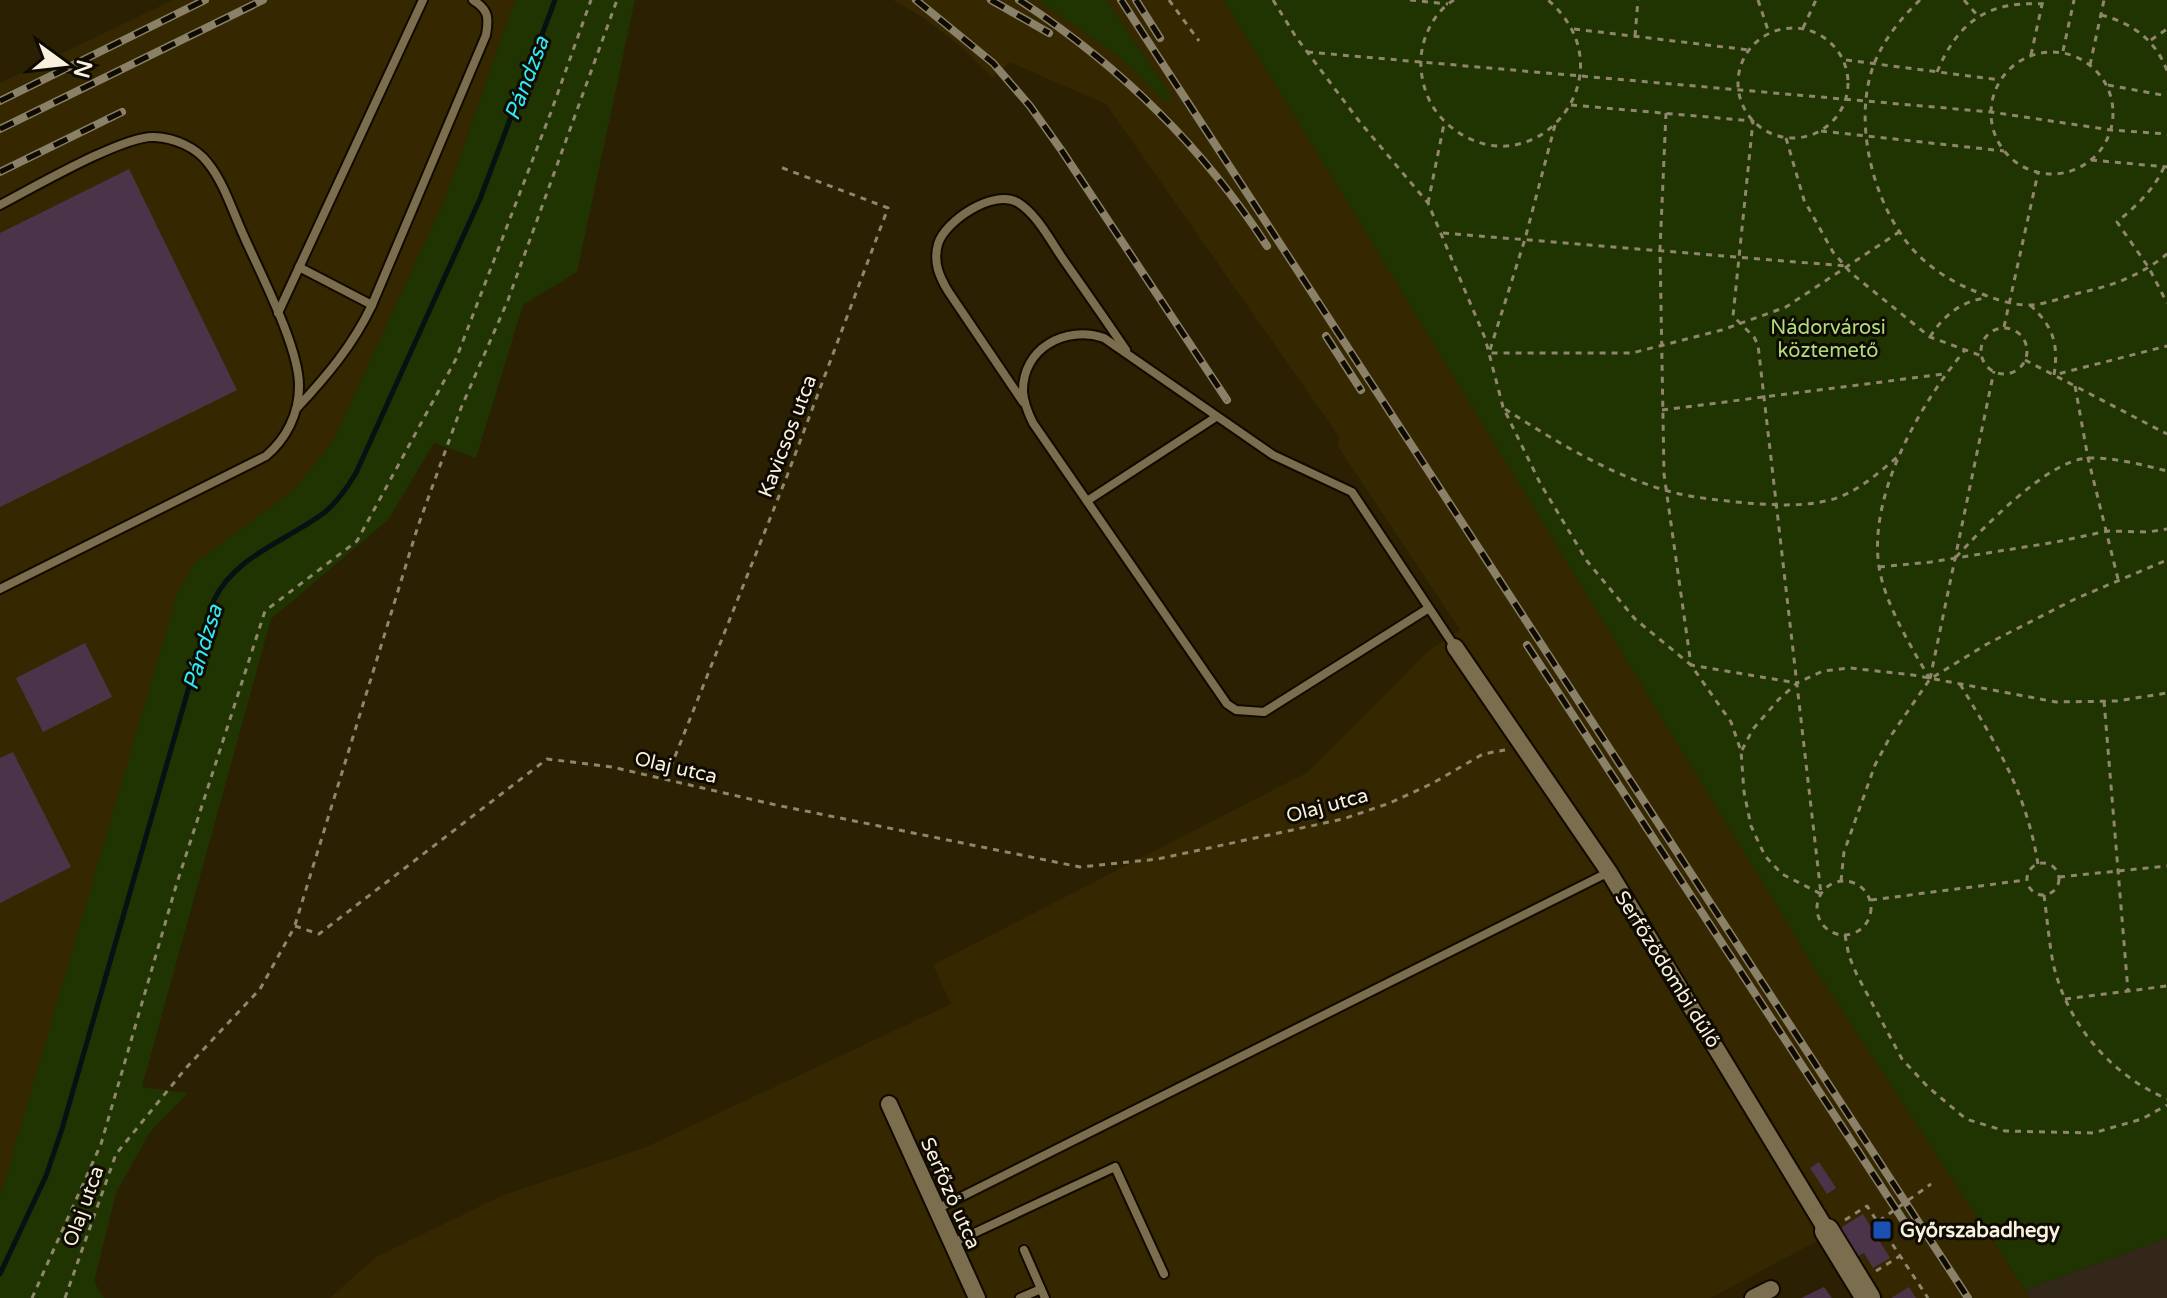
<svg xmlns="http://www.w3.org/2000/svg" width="2167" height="1298" font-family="'Varela Round',sans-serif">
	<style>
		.commercial { fill: #322718 }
		.built { fill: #352800 }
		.green { fill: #203402 }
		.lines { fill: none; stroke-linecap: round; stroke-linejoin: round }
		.stream { stroke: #041213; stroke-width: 5 }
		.building { fill: #4b3349 }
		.lane-casing { stroke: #110a00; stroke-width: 12 }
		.street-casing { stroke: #110a00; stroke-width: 20 }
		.secondary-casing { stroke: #110a00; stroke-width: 28 }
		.path { stroke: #8f866d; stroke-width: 3; stroke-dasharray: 6 6; stroke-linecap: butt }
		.lane { stroke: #7a6e4e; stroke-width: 8 }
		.street { stroke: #7a6e4e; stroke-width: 16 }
		.secondary { stroke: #7a6e4e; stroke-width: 24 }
		.rail-casing { stroke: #8b8168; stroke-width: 8 }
		.rail { stroke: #0f0b02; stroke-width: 5; stroke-dasharray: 15; stroke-linecap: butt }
		.transit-dot { fill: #1a4fb4; stroke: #0f0b02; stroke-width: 3 }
		.labels { text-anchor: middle; stroke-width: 6; stroke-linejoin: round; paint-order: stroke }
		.park-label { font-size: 20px; fill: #afde79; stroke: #0f0b02 }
		.street-label { font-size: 20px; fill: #f8f1df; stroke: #0f0b02 }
		.poi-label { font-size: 20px; font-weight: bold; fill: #f8f1df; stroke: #0f0b02; text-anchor: start }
		.water-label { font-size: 22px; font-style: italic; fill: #2febf9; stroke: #0f0b02 }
	</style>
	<rect width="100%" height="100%" fill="#2b2001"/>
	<!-- commercial -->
	<path class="commercial" d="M2167,1238V1298H2030L2025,1290Z"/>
	<!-- built -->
	<g class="built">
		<path d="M173,0H515L445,199L332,443L294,490L194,564L0,1197V83Z"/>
		<path d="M893,0H1038L1120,57L1165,102L1172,97L1106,0H1224L1817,972L2030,1298H1884L1839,1229L1711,1298H330L376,1257L501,1196L644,1148L951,1004L933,965L1308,772L1428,651L1460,630L1337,445L1340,438L1106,104L1010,62L993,78L964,49L924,18Z"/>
	</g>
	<!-- green -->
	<g class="green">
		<path d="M515,0H635L577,272L523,305L476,458L434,443L388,520L271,619L142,1087L188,1093L150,1132L116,1193L94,1282L104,1298H0V1197L177,594L194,564L294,490L332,443L445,199Z"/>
		<path d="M1038,0H1106L1172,97L1165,102L1120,57Z"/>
		<path d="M1224,0H2167V1238L2025,1290L1817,972Z"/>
	</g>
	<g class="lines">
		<!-- stream -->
		<path class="stream" d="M0,1274L46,1176L62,1129L214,600C236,555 287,541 325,512C338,501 347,488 356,473L480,199L555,0"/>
	</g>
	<!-- building -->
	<g class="building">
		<path d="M129,169L237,390L0,507V233Z"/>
		<path d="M85,643L112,697L43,732L16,678Z"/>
		<path d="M13,752L71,867L0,903V758Z"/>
		<path d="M1819,1162L1836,1188L1827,1194L1810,1168Z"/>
		<path d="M1863,1214L1890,1258L1873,1268L1864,1253L1857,1257L1839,1229Z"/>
		<path d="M1824,1287L1832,1298H1801Z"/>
		<path d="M1909,1287L1916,1298H1891Z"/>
	</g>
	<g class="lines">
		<!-- lane casing -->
		<g class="lane-casing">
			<g id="lane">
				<path d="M0,205C31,189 125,134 155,137C174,138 196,147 208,163C224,183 232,210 243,234C259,271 300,348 299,387C299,414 286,439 266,456L0,589"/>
				<path d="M299,267L372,305"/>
				<path d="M278,313L423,0"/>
				<path d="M1023,402L948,291C939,276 933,262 938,244C945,221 993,189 1017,202C1037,214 1050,240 1063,259C1084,289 1105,319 1126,350"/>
				<path d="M296,409C327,376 353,345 372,305L486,35C489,18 489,10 473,0"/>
				<path d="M1087,501L1216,417"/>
				<path d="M1429,608L1264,712L1236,710L1227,704L1033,423C1028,413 1024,403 1023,392C1022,348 1066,325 1104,338L1273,455L1352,492L1455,647"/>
				<path d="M937,1209L1609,872"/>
				<path d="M953,1243L1115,1167L1164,1274"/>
				<path d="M1024,1250L1045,1298"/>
				<path d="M1020,1298L1041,1289"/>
			</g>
		</g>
		<!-- street casing -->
		<g class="street-casing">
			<g id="street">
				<path d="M1455,647L1609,872L1827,1231"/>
				<path d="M889,1104L977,1298"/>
				<path d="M1753,1298L1771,1289"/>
			</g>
		</g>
		<!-- secondary casing -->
		<g class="secondary-casing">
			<path id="secondary" d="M1827,1231L1868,1298"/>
		</g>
		<!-- path -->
		<g class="path">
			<path d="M1169,0L1199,41"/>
			<path d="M1273,0L1296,37L1359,121L1428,203L1485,338L1503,407L1540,483L1587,561L1635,619L1691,665L1731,722L1741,751L1744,792L1751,826L1765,856L1782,874L1821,894"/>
			<path d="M1410,0L1448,4"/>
			<path d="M1454,0C1432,13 1419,43 1421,68C1423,94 1434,115 1455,130C1536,189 1632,73 1548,0"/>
			<path d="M1758,0L1769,33"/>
			<path d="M1920,0C1901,18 1884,39 1874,64C1854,117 1870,189 1901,234C1917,259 1945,279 1972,290C1989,297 2012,306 2031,305C2047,304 2063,297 2079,293C2112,286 2140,276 2167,254"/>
			<path d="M1964,0L1977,15"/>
			<path d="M2101,15C2132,23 2156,40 2167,71"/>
			<circle cx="1793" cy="83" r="55"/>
			<path d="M1803,28L1816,0"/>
			<path d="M1574,29L1749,50"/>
			<path d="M1635,36L1638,0"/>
			<path d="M2151,40L2167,29"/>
			<path d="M2063,51L2074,0"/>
			<path d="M1307,52L1991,112L2111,130L2167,134"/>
			<circle cx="2052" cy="113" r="61"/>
			<path d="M2031,55L2043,0"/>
			<path d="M1846,60L2000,80"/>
			<path d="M2090,65L2104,0"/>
			<path d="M1937,72C1958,22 1987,1 2042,4"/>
			<path d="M2108,85L2167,96"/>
			<path d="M1571,105L1753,121L1733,316L1754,337L1758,345L1821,894"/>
			<path d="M1666,113L1660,249L1664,474L1691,665L1797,683"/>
			<path d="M1555,125L1525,239L1489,353H1632L1722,330L1786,307L1899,232"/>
			<path d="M1821,131L2004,151"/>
			<path d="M1786,138L1804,200L1833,252L1851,273L1930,337L1982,356"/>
			<path d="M2091,160L2167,167"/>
			<path d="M2164,167C2154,190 2136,206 2117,222L2149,268L2167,303"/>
			<path d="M1428,203L1444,124"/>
			<path d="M1443,233L1846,266"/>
			<path d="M2030,305C2053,326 2059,344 2054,375L2167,346"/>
			<path d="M2004,327L2038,173"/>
			<circle cx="2004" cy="351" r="23"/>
			<path d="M1930,337C1943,316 1961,301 1986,298"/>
			<path d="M2025,360L2167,434"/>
			<path d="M2075,386L2088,458L2118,579"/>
			<path d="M1505,409C1555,441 1610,475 1668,491C1693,498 1719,500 1746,503C1774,505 1803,507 1830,500C1858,493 1880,471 1901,454"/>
			<path d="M1662,410L1944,374"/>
			<path d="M1956,557C1983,528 2048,460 2088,458C2113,457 2143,465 2167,471"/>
			<path d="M1879,567L1931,562L2056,542L2108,531L2148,532L2167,529"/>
			<path d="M1930,679C1911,647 1885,604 1879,567C1868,494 1920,404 1965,350"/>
			<path d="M1930,679L1994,371"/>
			<path d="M1960,684C1997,746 2026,791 2038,864"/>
			<path d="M2104,701L2128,991"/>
			<path d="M1742,750L1753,729L1779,699L1797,683L1823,671L1850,668L1913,675L2056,702L2117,701L2167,693"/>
			<path d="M666,779L787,476L888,208L780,167"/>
			<circle cx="2043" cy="879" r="16"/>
			<path d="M2059,877L2167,866"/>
			<path d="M1841,881L1844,852L1875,765L1890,737L1930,679L1987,644L2075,599L2167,560"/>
			<circle cx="1844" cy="908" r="27"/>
			<path d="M2044,895C2047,918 2049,941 2053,963C2067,1024 2110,1074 2167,1099"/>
			<path d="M1871,900L2026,880"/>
			<path d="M295,925L418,526L461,408L508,300L617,0"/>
			<path d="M1845,935L1849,956L1857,975L1902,1059L1928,1087L1966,1119L2005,1131L2093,1133L2142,1119L2167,1105"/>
			<path d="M2065,999L2167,986"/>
			<path d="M1845,1220L1867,1206L1928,1298"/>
			<path d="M1879,1221L1931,1184"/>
			<path d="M1876,1271L1900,1256"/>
			<path d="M32,1298L101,1144L176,886L265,611L357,541L456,359L551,112L591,0"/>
			<path d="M65,1298L116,1154L186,1068L260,989L295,926L319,934L547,759L612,767L776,805L1080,867L1158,859L1343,819L1390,803L1433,783L1483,754L1505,750"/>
		</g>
		<!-- lane -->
		<use href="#lane" class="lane"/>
		<!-- street -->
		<use href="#street" class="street"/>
		<!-- secondary -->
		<use href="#secondary" class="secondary"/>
		<!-- rail casing -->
		<g class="rail-casing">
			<g id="rail">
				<path d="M916,0L993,63L1030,106L1062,151L1227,400"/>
				<path d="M991,0L1049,33"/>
				<path d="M1019,0C1119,65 1202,146 1267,246"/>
				<path d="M1121,0L1968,1298"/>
				<path d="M1136,0L1160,38"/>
				<path d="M0,101L205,0"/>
				<path d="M0,129L263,0"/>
				<path d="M0,172L122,112"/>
				<path d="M1326,336L1361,390"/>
				<path d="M1527,645L1905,1223"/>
			</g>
		</g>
		<!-- rail -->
		<use href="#rail" class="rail"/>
	</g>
	<!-- markers -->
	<rect class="transit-dot" x="1872" y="1220" width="20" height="20" rx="4"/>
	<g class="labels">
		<!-- park labels -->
		<g class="park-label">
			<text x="1828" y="334">Nádorvárosi<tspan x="1828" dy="23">köztemető</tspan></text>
		</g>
		<!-- street labels -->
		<g class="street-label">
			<text transform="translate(787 436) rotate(-69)" y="7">Kavicsos utca</text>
			<text transform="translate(676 767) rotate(13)" y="7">Olaj utca</text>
			<text transform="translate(1327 805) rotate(-15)" y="7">Olaj utca</text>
			<text transform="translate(1668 969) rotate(58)" y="7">Serfőződombi dűlő</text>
			<text transform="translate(951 1193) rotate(66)" y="7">Serfőző utca</text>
			<text transform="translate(83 1206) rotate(-70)" y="7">Olaj utca</text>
		</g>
		<!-- poi labels -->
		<g class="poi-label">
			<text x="1900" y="1237">Győrszabadhegy</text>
		</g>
		<!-- water labels -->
		<g class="water-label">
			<text transform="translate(526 78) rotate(-69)" y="8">Pándzsa</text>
			<text transform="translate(202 647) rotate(-73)" y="8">Pándzsa</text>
		</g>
	</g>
	<!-- north arrow -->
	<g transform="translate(64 64) rotate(105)" stroke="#0f0b02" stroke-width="6" paint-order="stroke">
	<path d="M0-6L14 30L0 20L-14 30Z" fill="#f8f1df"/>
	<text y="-12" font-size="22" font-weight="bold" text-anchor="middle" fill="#f8f1df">N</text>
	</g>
</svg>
